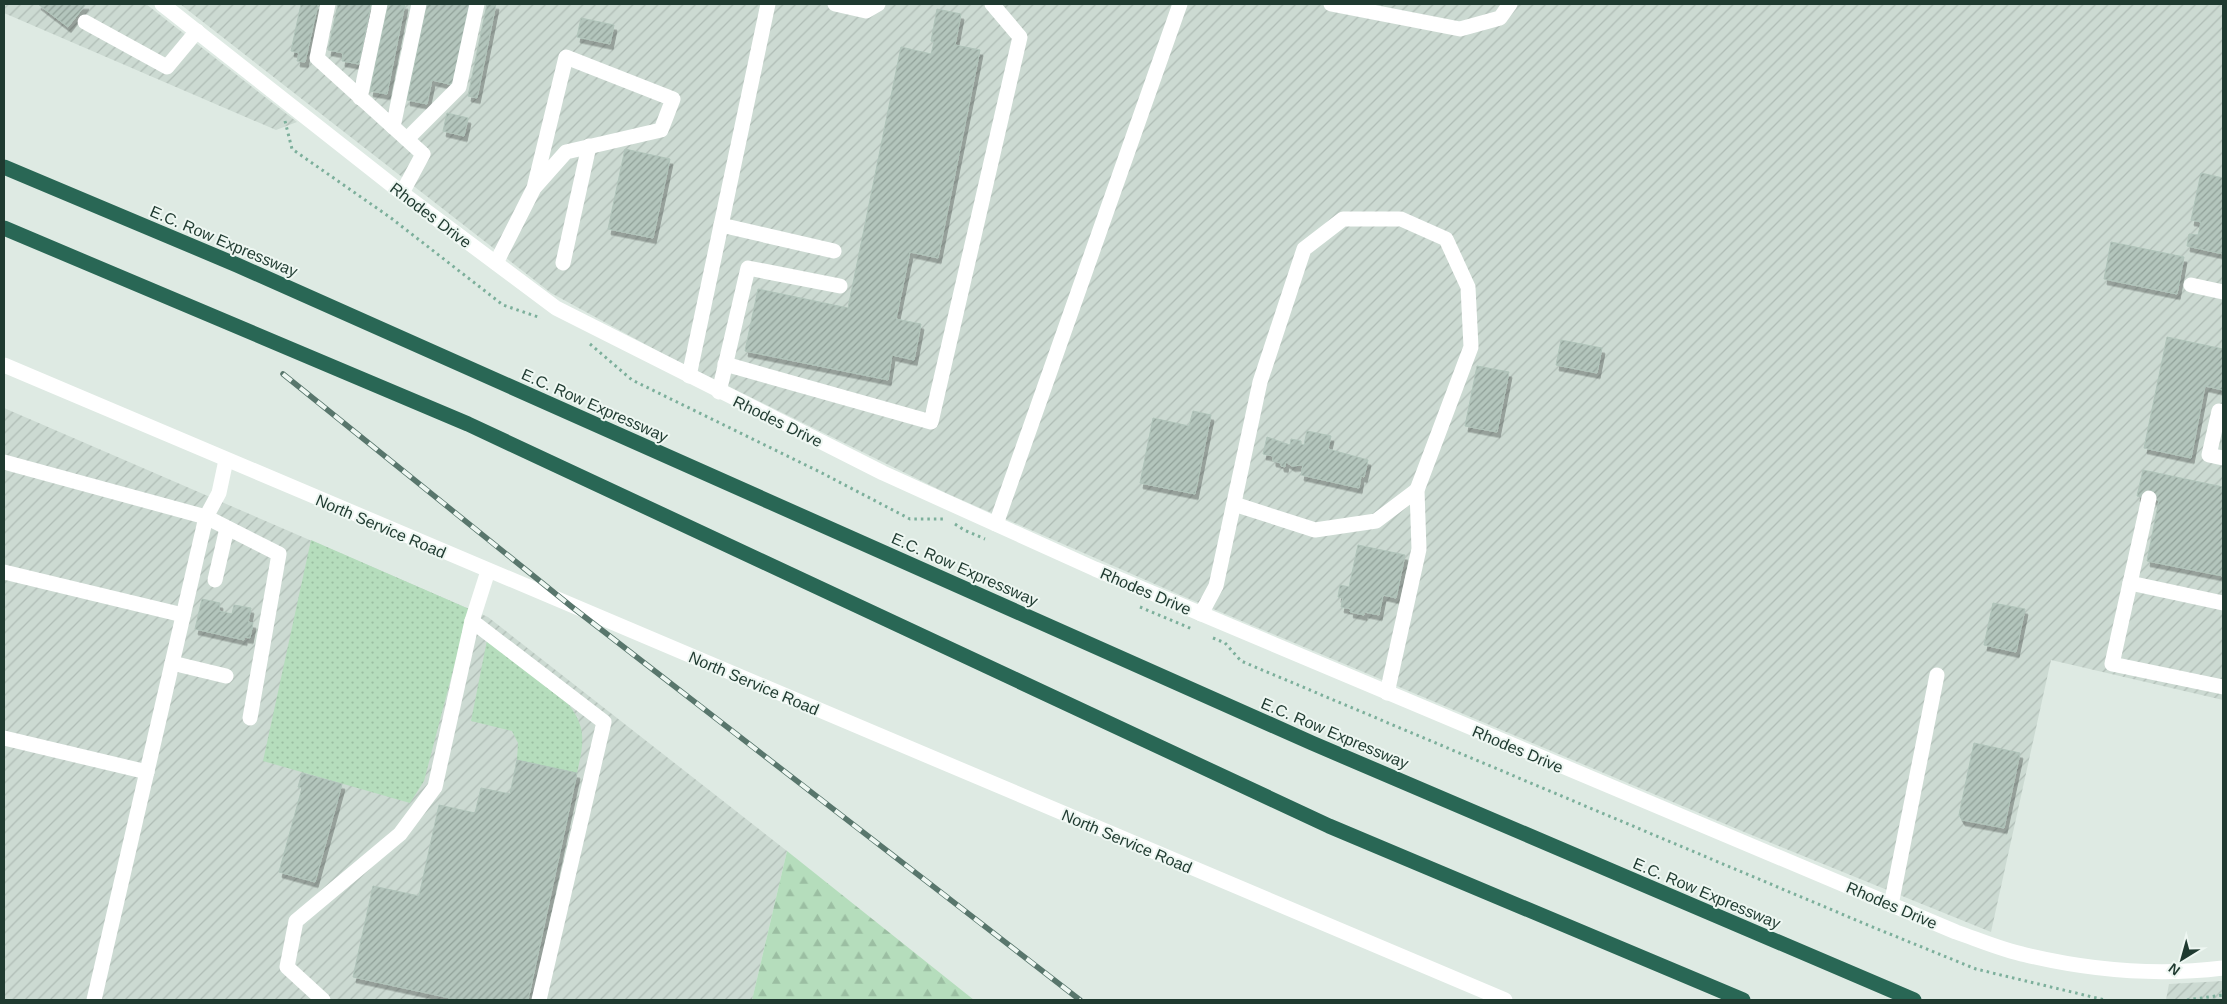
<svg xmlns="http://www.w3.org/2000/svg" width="2227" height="1004" font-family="Arial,sans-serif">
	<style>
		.industrial { fill: url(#industrial-furrows) }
		.grass { fill: url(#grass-dots) }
		.forest { fill: url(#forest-firs) }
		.building { fill: url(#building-hatch); stroke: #b0c4ba; filter: url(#shadow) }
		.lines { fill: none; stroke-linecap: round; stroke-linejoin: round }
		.path { stroke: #7caf9b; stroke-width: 3; stroke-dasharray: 2.5 4; stroke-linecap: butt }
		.minor { stroke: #fff; stroke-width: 15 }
		.highway { stroke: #296755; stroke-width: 15 }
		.rail-casing { stroke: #58766c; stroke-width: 5.5 }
		.rail { stroke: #eef7f2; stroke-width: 4; stroke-dasharray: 11; stroke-linecap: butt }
		.labels { text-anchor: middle; stroke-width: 4; stroke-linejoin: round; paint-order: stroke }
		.street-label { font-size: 16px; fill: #1f3a30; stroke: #eef7f2 }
	</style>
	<defs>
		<pattern id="industrial-furrows" width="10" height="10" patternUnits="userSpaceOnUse" patternTransform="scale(1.25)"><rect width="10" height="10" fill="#ccdad2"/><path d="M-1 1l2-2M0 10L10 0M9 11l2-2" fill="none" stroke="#afbcb5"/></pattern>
		<pattern id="grass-dots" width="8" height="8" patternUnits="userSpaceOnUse" patternTransform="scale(1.25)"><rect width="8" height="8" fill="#b5ddbc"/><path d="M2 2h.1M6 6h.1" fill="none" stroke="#9bbea2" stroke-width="1.8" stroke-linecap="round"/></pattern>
		<pattern id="forest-firs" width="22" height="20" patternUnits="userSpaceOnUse" patternTransform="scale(1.25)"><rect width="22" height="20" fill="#b5ddbc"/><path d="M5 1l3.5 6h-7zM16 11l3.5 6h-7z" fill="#9bbea2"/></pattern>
		<pattern id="building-hatch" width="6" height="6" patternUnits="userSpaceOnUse" patternTransform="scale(1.25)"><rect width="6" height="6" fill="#b3c5bc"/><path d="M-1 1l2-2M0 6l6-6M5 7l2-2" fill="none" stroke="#91a199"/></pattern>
		<filter id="shadow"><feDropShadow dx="3" dy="5.5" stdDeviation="0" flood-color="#0004"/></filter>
	</defs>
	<rect width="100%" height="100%" fill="#deeae3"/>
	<!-- industrial -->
	<g class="industrial">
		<path d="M4,4H146L297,122L276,130L4,13Z"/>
		<path d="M180,4H2223V700L2051,660L1991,932L1749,834L1180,595L948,494L665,355L551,293Z"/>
		<path d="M4,408L488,617L787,851L752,1000H4Z"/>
		<path d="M2223,981V1000H2166L2169,984Z"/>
	</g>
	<!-- grass -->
	<g class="grass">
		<path d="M311,540L469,609L424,781L410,803L263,761Z"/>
		<path d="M487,640L568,704C588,728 583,746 577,773L517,760L518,743L512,731L471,721Z"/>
	</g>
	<!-- forest -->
	<path class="forest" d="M787,851L974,1000H752Z"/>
	<!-- building -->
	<g class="building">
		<path d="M38,4H86L68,27Z"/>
		<path d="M301,4H318L305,62L297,61L299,53L291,51Z"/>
		<path d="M338,4H371L359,64L342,61L343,53L328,50Z"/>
		<path d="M388,4H405L387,94L370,91Z"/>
		<path d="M427,4H469L453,85L432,80L427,104L407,100Z"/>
		<path d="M487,4H496L477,98L468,96Z"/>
		<path d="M937,9L961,14L955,45L980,50L938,258L910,252L896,319L921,324L914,360L892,355L888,380L745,351L758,289L848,308L901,47L931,54L934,42L931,41Z"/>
		<path d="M581,18L614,25L610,44L577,37Z"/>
		<path d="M447,113L468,118L464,136L443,131Z"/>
		<path d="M625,149L670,159L653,238L608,229Z"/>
		<path d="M2201,173L2223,178V254L2187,246L2189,234L2198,235L2201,222L2191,220Z"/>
		<path d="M2111,242L2184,257L2177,294L2104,279Z"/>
		<path d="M2167,337L2223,349V390L2205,386L2191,458L2144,448Z"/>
		<path d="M1561,340L1602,348L1597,373L1556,365Z"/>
		<path d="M1477,366L1509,372L1497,432L1465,426Z"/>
		<path d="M1193,411L1211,415L1195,494L1140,483L1153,418L1189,426Z"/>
		<path d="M1307,431L1331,436L1328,449L1368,460L1364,477L1361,476L1359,488L1301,475L1303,465L1292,466L1286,462L1285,467L1281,466V463L1273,461V456L1263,454L1267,437L1290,445L1291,439L1301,441V444L1304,445Z"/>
		<path d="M2143,470L2223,487V576L2147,561L2159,500L2137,496Z"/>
		<path d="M1358,545L1405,555L1396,598L1383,595L1379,615L1364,612V615L1350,612L1351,609L1341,607L1343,598L1338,597L1340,585L1349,587Z"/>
		<path d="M202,599L220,603L219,611L232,614L234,605L251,608L248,622L253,623L250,638L244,637V640L195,629Z"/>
		<path d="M1993,603L2025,609L2016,652L1984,645Z"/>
		<path d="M1974,743L2020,753L2004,828L1962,820L1959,815Z"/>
		<path d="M517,760L577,773L528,1000H459L353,977L373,886L419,896L439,805L475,813L481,788L510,794Z"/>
		<path d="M302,773L342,784L315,882L279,872L302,788L298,787Z"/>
	</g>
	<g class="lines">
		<!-- path -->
		<g class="path">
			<path d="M285,121L292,149L391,218L503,305L541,318"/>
			<path d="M590,344L632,380L820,472L910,519H945"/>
			<path d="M955,524L964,530L985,539"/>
			<path d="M1140,607L1192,629"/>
			<path d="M1213,638L1225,643L1241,661L1875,928L1976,969L2105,1000"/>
			<path d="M2187,1000L2223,995"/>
		</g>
		<!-- minor -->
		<g class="minor">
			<path d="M162,4L402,193L556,308L883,473L1095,569L1956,932C1979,940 2002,950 2026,955C2089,970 2158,976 2223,968"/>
			<path d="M328,4L317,58L423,154L402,193"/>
			<path d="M835,4L866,11L878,4"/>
			<path d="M1331,4L1460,29L1500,18L1510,4"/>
			<path d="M85,22L167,67L197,31"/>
			<path d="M360,98L380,4"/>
			<path d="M393,127L419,4"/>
			<path d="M407,139L459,87L477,4"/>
			<path d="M721,225L834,251"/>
			<path d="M496,263L534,188L566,152L661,130L673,99L566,57L534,188"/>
			<path d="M563,263L589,146"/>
			<path d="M2191,285L2223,292"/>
			<path d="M725,364L931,422L1020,37L992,4"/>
			<path d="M4,365L1505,1000"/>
			<path d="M689,376L768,4"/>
			<path d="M719,392L748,268L840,286"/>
			<path d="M2223,412L2219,411L2209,455L2223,458"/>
			<path d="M4,462L206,517L279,554L250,718"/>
			<path d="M2149,498L2112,664L2223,687"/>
			<path d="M1234,504L1315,530L1376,521L1417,490"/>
			<path d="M996,524L1180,4"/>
			<path d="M4,572L183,615"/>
			<path d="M215,580L227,528"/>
			<path d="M2130,583L2223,603"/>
			<path d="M1201,614L1216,586L1260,382L1304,249L1343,219H1401L1446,239L1468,287L1471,347L1417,490L1419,549L1387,693"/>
			<path d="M472,621L604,722L539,1000"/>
			<path d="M172,663L226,676"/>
			<path d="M4,738L147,772"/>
			<path d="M1891,905L1937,675"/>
			<path d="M94,1000L206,517L219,493L226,460"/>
			<path d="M323,1000L287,967L296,921L400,834L435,787L472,621L488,571"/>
		</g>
		<!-- highway -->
		<g class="highway">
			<path d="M4,167L237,265L1312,743L1914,1000"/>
			<path d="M4,228L468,424L1329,826L1743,1000"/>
		</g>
		<!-- rail casing -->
		<g class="rail-casing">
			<path id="rail" d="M283,374L572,607L1080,1000"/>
		</g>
		<!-- rail -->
		<use href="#rail" class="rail"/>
	</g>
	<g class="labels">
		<!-- street labels -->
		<g class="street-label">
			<text transform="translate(431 215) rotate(37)" y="6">Rhodes Drive</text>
			<text transform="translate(224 241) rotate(23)" y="6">E.C. Row Expressway</text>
			<text transform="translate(595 405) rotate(24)" y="6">E.C. Row Expressway</text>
			<text transform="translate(778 421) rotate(26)" y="6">Rhodes Drive</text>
			<text transform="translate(381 526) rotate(23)" y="6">North Service Road</text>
			<text transform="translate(965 569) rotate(24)" y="6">E.C. Row Expressway</text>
			<text transform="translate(1146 591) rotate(23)" y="6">Rhodes Drive</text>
			<text transform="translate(754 683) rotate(23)" y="6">North Service Road</text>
			<text transform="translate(1335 733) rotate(23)" y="6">E.C. Row Expressway</text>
			<text transform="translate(1518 749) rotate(23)" y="6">Rhodes Drive</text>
			<text transform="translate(1127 841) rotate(23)" y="6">North Service Road</text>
			<text transform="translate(1707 893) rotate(23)" y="6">E.C. Row Expressway</text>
			<text transform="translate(1892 905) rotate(23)" y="6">Rhodes Drive</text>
		</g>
	</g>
	<!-- border -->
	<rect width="2227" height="1004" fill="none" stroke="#1f3a30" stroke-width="10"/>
	<!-- north arrow -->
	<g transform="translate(2182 959) rotate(217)" stroke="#eef7f2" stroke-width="4" paint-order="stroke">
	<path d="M0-4L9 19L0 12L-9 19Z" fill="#1f3a30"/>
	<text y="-8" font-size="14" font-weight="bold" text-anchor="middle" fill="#1f3a30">N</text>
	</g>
</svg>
